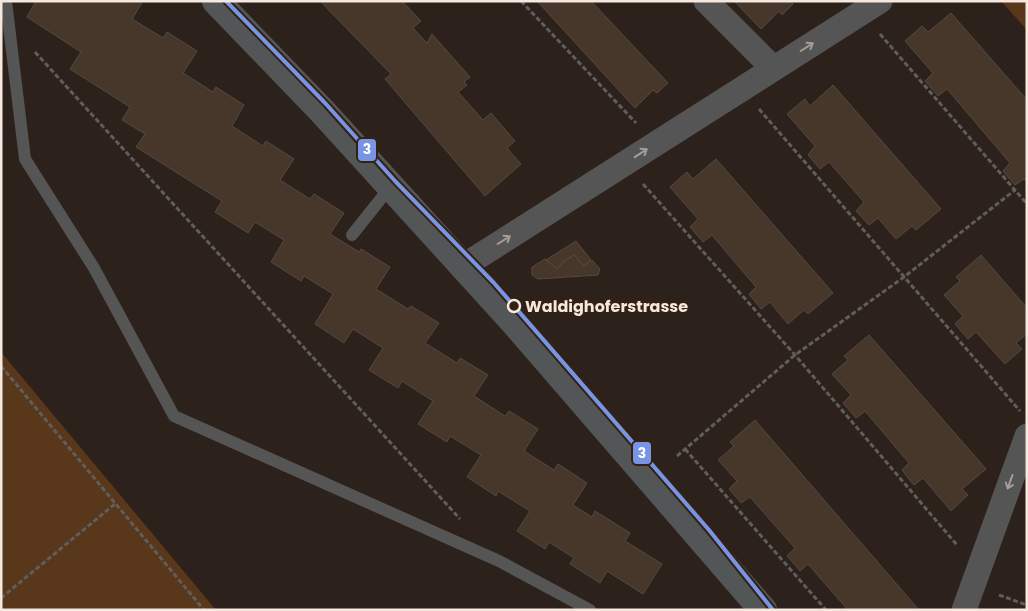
<svg xmlns="http://www.w3.org/2000/svg" width="1028" height="611" font-family="Poppins,sans-serif">
	<style>
		.green { fill: #58371b }
		.building { fill: #46372a; stroke: #524a43 }
		.lines { fill: none; stroke-linecap: round; stroke-linejoin: round }
		.path { stroke: #5f5e5c; stroke-width: 3; stroke-dasharray: 5 2.5; stroke-linecap: butt }
		.service { stroke: #545554; stroke-width: 12 }
		.minor { stroke: #545554; stroke-width: 25 }
		.secondary { stroke: #535656; stroke-width: 28 }
		.tram-1-casing { stroke: #342113; stroke-width: 8 }
		.tram-1 { stroke: #7894e4; stroke-width: 4 }
		.oneway { stroke: #a49e9a }
		.stop-dot { fill: #342113; stroke: #f5e8df; stroke-width: 2.5 }
		.labels { text-anchor: middle; stroke-width: 4; stroke-linejoin: round; paint-order: stroke }
		.stop-label { font-size: 16px; font-weight: bold; fill: #f5e8df; stroke: #342113; text-anchor: start }
		.line-badge { stroke: #342113; stroke-width: 2 }
		.badge-label { font-size: 14px; text-anchor: middle; font-weight: bold; fill: #fff }
	</style>
	<rect width="100%" height="100%" fill="#2c221b"/>
	<!-- green -->
	<g class="green">
		<path d="M1001,1H1027V30Z"/>
		<path d="M1,352L216,610H1Z"/>
	</g>
	<!-- building -->
	<g class="building">
		<path d="M36,1H143L132,19L163,38L167,32L197,51L183,73L213,92L216,87L244,105L232,126L263,146L266,141L294,159L280,180L310,199L314,194L344,213L330,234L359,252L361,249L390,267L376,289L408,309L411,306L439,323L425,343L457,363L460,358L488,375L474,396L505,416L509,411L538,429L524,451L554,470L558,464L587,483L573,505L592,517L595,511L630,533L625,541L662,564L643,594L607,571L600,583L570,564L574,558L549,542L545,549L517,531L530,511L498,491L496,496L467,477L481,455L450,436L447,442L418,424L433,401L402,381L398,388L369,370L383,348L353,329L344,343L315,324L333,294L304,276L301,281L271,262L284,240L255,222L248,233L215,212L222,201L136,147L145,134L122,120L130,107L70,69L81,52L27,17Z"/>
		<path d="M320,1H402L421,21L413,28L427,43L432,34L470,77L464,82L467,85L458,92L483,120L491,113L515,141L507,148L521,164L485,196L385,79L391,74Z"/>
		<path d="M537,1H591L668,83L657,93L653,90L635,108Z"/>
		<path d="M734,1H790L793,4L782,15L779,11L761,29Z"/>
		<path d="M951,13L1027,100V182L1024,179L1015,185L1003,171L1010,163L947,89L938,96L925,81L933,73L905,41L922,26L928,32Z"/>
		<path d="M833,85L941,209L916,230L912,226L896,239L878,218L869,225L856,211L864,202L829,162L820,169L808,155L815,146L787,114L805,99L810,106Z"/>
		<path d="M716,159L833,293L808,314L804,310L788,324L770,302L761,309L749,294L756,287L712,235L703,242L690,227L698,219L670,187L687,172L693,179Z"/>
		<path d="M576,241L591,260L584,266L574,255L564,261L557,269L546,260Z"/>
		<path d="M574,255L584,266L592,260L600,269L598,275L538,279L532,275V267L545,259L557,269L564,261Z"/>
		<path d="M981,255L1027,308V334L1016,343L1022,349L1005,364L976,332L968,339L955,324L963,316L944,295L960,281L956,277Z"/>
		<path d="M869,335L986,469L962,489L968,495L951,511L923,478L914,485L908,478L902,470L909,463L865,411L856,418L843,403L851,395L832,374L848,360L844,356Z"/>
		<path d="M755,420L919,610H848L808,564L800,571L796,566L787,556L795,548L750,497L741,503L737,498L729,489L737,481L718,460L734,446L730,442Z"/>
	</g>
	<g class="lines">
		<!-- path -->
		<g class="path">
			<path d="M521,1L636,123"/>
			<path d="M880,34L1027,204"/>
			<path d="M35,52L460,519"/>
			<path d="M759,109L1020,411"/>
			<path d="M643,184L795,355L957,545"/>
			<path d="M1,366L204,610"/>
			<path d="M685,449L826,610"/>
			<path d="M677,456L795,355L904,277L1015,190"/>
			<path d="M999,595L1027,605"/>
			<path d="M1,598L116,503"/>
		</g>
		<!-- service -->
		<g class="service">
			<path d="M6,1L25,159L94,268L174,416L499,561L590,610"/>
			<path d="M352,235L391,186"/>
		</g>
		<!-- minor -->
		<g class="minor">
			<path d="M706,1L773,68"/>
			<path d="M463,268L473,260L880,1"/>
			<path d="M964,610L1027,436"/>
		</g>
		<!-- secondary -->
		<path class="secondary" d="M216,1L323,112L514,322L763,610"/>
		<!-- tram-1 casing -->
		<g class="tram-1-casing">
			<path id="tram-1" d="M226,1L326,104L395,181L494,283L709,530L773,610"/>
		</g>
		<!-- tram-1 -->
		<use href="#tram-1" class="tram-1"/>
	</g>
	<!-- one-way arrows -->
	<defs><path id="oneway-shaft" d="M-6 0H5M1.5-3L5.5 0L1.5 3" fill="none" stroke-width="1.6" stroke-linecap="round" stroke-linejoin="round" transform="scale(1.25)"/></defs>
	<g class="oneway">
		<use href="#oneway-shaft" transform="translate(807 47) rotate(-32)"/>
		<use href="#oneway-shaft" transform="translate(641 153) rotate(-33)"/>
		<use href="#oneway-shaft" transform="translate(504 240) rotate(-32)"/>
		<use href="#oneway-shaft" transform="translate(1010 482) rotate(110)"/>
	</g>
	<!-- markers -->
	<circle class="stop-dot" cx="514" cy="306" r="6"/>
	<g class="labels">
		<!-- stop labels -->
		<g class="stop-label">
			<text x="525" y="312">Waldighoferstrasse</text>
		</g>
	</g>
	<g class="line-badge">
		<rect x="357" y="138" width="20" height="24" rx="5" fill="#7894e4"/>
		<rect x="632" y="441" width="20" height="24" rx="5" fill="#7894e4"/>
	</g>
	<g class="badge-label">
		<text x="367" y="154">3</text>
		<text x="642" y="458">3</text>
	</g>
	<!-- border -->
	<rect width="1028" height="611" fill="none" stroke="#f5e8df" stroke-width="5"/>
</svg>
